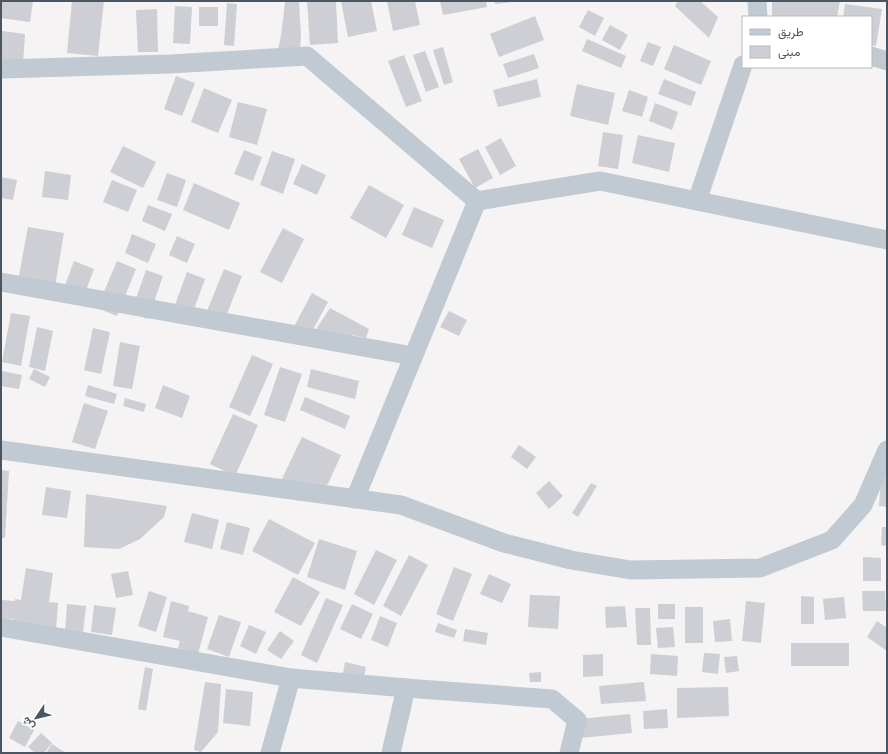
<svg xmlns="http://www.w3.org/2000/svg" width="888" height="754" font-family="Manrope,Vazirmatn,sans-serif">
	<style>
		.building { fill: #cdcfd5 }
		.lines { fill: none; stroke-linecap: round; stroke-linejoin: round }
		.street { stroke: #c1cad2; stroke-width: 19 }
	</style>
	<rect width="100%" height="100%" fill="#f5f3f3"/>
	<!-- building -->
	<g class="building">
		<path d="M1,1H33L30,22L1,18Z"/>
		<path d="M72,1H104L98,56L67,53Z"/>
		<path d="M299,1L301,37L300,48L277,53L281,36L285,2Z"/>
		<path d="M307,1H336L338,43L310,45Z"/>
		<path d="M341,1H371L377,31L348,37Z"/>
		<path d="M387,1H415L420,25L393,31Z"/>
		<path d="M440,1H486L487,7L443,15Z"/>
		<path d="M495,1H512V2L495,4Z"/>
		<path d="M678,1H700L718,17L709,38L675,6Z"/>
		<path d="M772,1H840L837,17H772Z"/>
		<path d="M227,3L237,4L234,46L224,45Z"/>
		<path d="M845,4L882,9L876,46L871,45V17H843Z"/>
		<path d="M175,6L192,7L190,44L173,43Z"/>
		<rect x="199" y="7" width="19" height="19"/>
		<path d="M157,9L158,52H138L136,10Z"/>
		<path d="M588,10L604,18L595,36L579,27Z"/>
		<path d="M535,16L544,40L499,57L490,34Z"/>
		<path d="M610,25L628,35L620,50L602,40Z"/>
		<path d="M2,31L25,34L23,65L1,62Z"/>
		<path d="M587,39L626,56L621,68L582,51Z"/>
		<path d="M648,42L661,47L653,66L640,61Z"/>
		<path d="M674,45L711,61L701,85L664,69Z"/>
		<path d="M443,47L453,82L444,85L433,50Z"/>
		<path d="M425,51L439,87L426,92L413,55Z"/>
		<path d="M534,54L539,68L508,78L503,64Z"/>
		<path d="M404,55L422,101L406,107L388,61Z"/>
		<path d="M176,76L195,83L182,116L164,109Z"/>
		<path d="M537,79L541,97L498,107L493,90Z"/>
		<path d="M664,79L696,92L691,106L658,94Z"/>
		<path d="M577,84L615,93L608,125L570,116Z"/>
		<path d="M204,88L232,100L218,133L191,122Z"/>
		<path d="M629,90L648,97L642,117L622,111Z"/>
		<path d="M238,102L267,109L257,145L229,137Z"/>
		<path d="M655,103L678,112L672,130L649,121Z"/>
		<path d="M603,132L623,135L618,169L598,166Z"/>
		<path d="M638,135L675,143L669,172L632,163Z"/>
		<path d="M501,138L516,166L500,175L485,147Z"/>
		<path d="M123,146L156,162L143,188L110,172Z"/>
		<path d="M478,149L493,178L475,188L459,159Z"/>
		<path d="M244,150L262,157L253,181L234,174Z"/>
		<path d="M272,151L295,159L283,194L260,185Z"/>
		<path d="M302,164L326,175L317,195L293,184Z"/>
		<path d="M45,171L71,175L68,200L42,197Z"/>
		<path d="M167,173L186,180L177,207L157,200Z"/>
		<path d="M1,177L17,180L13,200L1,198Z"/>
		<path d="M112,180L137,190L128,212L103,202Z"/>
		<path d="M194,183L240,203L229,230L183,210Z"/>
		<path d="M369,185L404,205L386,238L350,218Z"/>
		<path d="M148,205L172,214L165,231L142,221Z"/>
		<path d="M414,207L444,220L432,248L402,235Z"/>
		<path d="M28,227L64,233L54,292L17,286Z"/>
		<path d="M283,228L304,239L282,283L260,272Z"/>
		<path d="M132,234L156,244L148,263L125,253Z"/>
		<path d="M177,236L195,244L187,263L169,255Z"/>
		<path d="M74,261L94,269L81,304L61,296Z"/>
		<path d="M117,261L136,269L117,316L97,308Z"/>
		<path d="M224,269L242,276L225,319L207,311Z"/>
		<path d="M146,270L163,276L148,319L131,313Z"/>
		<path d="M187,272L205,279L190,320L172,313Z"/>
		<path d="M312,293L328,302L308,339L292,330Z"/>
		<path d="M330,308L369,329L366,338L352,335L342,347L309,340Z"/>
		<path d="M449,311L467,320L459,336L440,327Z"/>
		<path d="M11,313L30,316L21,366L2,362Z"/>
		<path d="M37,327L53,331L45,371L29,367Z"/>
		<path d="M93,328L110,332L101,374L84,370Z"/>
		<path d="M120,342L140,346L132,389L113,386Z"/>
		<path d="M252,355L273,364L250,416L229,407Z"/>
		<path d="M280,367L302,374L285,422L264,415Z"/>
		<path d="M34,369L50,377L45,387L29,379Z"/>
		<path d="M311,369L359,381L355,399L307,387Z"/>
		<path d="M2,371L22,375L19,389L1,386Z"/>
		<path d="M88,385L117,394L114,404L85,396Z"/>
		<path d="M163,385L190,396L182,418L155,408Z"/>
		<path d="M305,397L350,416L345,429L300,410Z"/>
		<path d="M125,398L146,404L144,412L123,406Z"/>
		<path d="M84,403L108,411L95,449L72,442Z"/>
		<path d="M233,414L258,425L235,476L210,464Z"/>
		<path d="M302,437L341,455L328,484L311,489L280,483Z"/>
		<path d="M519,445L536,457L527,469L511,457Z"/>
		<path d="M1,470L9,471L5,538H1Z"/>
		<path d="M881,478H887V507L879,506Z"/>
		<path d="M549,481L563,496L549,509L536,493Z"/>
		<path d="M591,483L597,486L578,517L572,513Z"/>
		<path d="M46,487L71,491L67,518L42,515Z"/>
		<path d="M86,494L167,506L164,517L140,539L119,549L84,547Z"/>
		<path d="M192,513L219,520L212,549L184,542Z"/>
		<path d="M269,519L315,543L298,575L252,551Z"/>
		<path d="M227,522L250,528L243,555L220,549Z"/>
		<path d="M882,527H887V546L881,545Z"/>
		<path d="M319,539L357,551L345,590L307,577Z"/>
		<path d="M376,550L397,560L374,605L354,594Z"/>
		<path d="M409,555L428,565L401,616L383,606Z"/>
		<path d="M863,557L881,558V581H863Z"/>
		<path d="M454,567L472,574L453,621L436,614Z"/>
		<path d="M26,568L53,573L49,602L58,603L56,630L13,627L14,619L1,618V600L15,601V599L21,600Z"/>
		<path d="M128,571L133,595L116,598L111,574Z"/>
		<path d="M489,574L511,584L502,603L480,594Z"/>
		<path d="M293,577L320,592L301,626L274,612Z"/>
		<path d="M149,591L167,597L156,632L138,626Z"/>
		<path d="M862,591H885L886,611H863Z"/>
		<path d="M530,595L560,596L558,629L528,627Z"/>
		<path d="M801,596L814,597V624H801Z"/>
		<path d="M844,597L846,618L825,620L823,599Z"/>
		<path d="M326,598L343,605L317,663L301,655Z"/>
		<path d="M171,601L189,606L188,611L208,617L198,654L178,648L180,641L163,637Z"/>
		<path d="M746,601L765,603L761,643L742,641Z"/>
		<path d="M67,604L86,606L83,633L65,631Z"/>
		<path d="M352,604L373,614L361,639L340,629Z"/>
		<rect x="658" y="604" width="17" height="15"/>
		<path d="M94,605L116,608L112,635L91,632Z"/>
		<path d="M625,606L627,627L606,628L605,607Z"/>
		<rect x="685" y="607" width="18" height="36"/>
		<path d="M635,608H650L651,645H637Z"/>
		<path d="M219,615L241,622L229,657L207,649Z"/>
		<path d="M380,616L397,623L388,647L371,640Z"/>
		<path d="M730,619L732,641L715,642L713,621Z"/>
		<path d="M877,621L887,628V651L867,637Z"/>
		<path d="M438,623L457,630L454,638L435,632Z"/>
		<path d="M249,625L266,632L256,654L240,646Z"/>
		<path d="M673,627L675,647L658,648L656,628Z"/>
		<path d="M465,629L488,633L486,645L463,641Z"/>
		<path d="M280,631L294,641L281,659L267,650Z"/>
		<rect x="791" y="643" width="58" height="23"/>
		<path d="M704,653L720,654L718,674L702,672Z"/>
		<path d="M603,654V676L583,677V655Z"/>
		<path d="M651,654L678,656L677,676L650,674Z"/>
		<path d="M737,656L739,671L726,673L724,657Z"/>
		<path d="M345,662L366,667L363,683L342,678Z"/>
		<path d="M145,667L153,669L146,711L138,709Z"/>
		<path d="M541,672V682H530L529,673Z"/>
		<path d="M205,682L221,684L218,732L201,752L194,750Z"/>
		<path d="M644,682L646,701L601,704L599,686Z"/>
		<path d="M728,687L729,716L677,718V688Z"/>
		<path d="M226,689L253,692L250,726L223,723Z"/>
		<path d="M667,709L668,728L644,729L643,711Z"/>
		<path d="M630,714L632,733L581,738L579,719Z"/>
		<path d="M18,721L34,730L25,747L9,738Z"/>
		<path d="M41,733L52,743L44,753H35L28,747Z"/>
		<path d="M52,744L66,753H46Z"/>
	</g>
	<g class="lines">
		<!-- street -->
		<g class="street">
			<path d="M757,1L758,17"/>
			<path d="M871,56L887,61"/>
			<path d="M1,69L170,64L307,56L477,201"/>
			<path d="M697,201L743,65"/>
			<path d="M1,282L413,356"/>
			<path d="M1,450L401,505L504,543L571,560L631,570L760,568L832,540L863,505L887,450"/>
			<path d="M355,499L477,201L600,181L887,240"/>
			<path d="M1,627L291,678L270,753"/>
			<path d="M291,678L406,688L552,699L577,720L569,753"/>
			<path d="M391,753L406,688"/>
		</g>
	</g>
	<!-- border -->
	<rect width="888" height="754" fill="none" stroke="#4a5661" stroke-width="4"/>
	<!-- legend -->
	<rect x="742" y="16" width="130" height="52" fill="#ffffff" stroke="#b7bbc0"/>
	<rect x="750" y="29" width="20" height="6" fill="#c1cad2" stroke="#b7bbc0"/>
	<text x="778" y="36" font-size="12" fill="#4a5661">طريق</text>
	<rect x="750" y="46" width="20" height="12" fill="#cdcfd5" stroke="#b7bbc0"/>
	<text x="778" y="56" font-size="12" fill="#4a5661">مبنى</text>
	<!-- north arrow -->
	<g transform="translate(36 718) rotate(235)" stroke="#ffffff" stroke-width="3" paint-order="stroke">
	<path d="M0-3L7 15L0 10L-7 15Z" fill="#4a5661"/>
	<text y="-6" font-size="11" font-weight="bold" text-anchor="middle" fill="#4a5661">ش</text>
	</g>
</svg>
